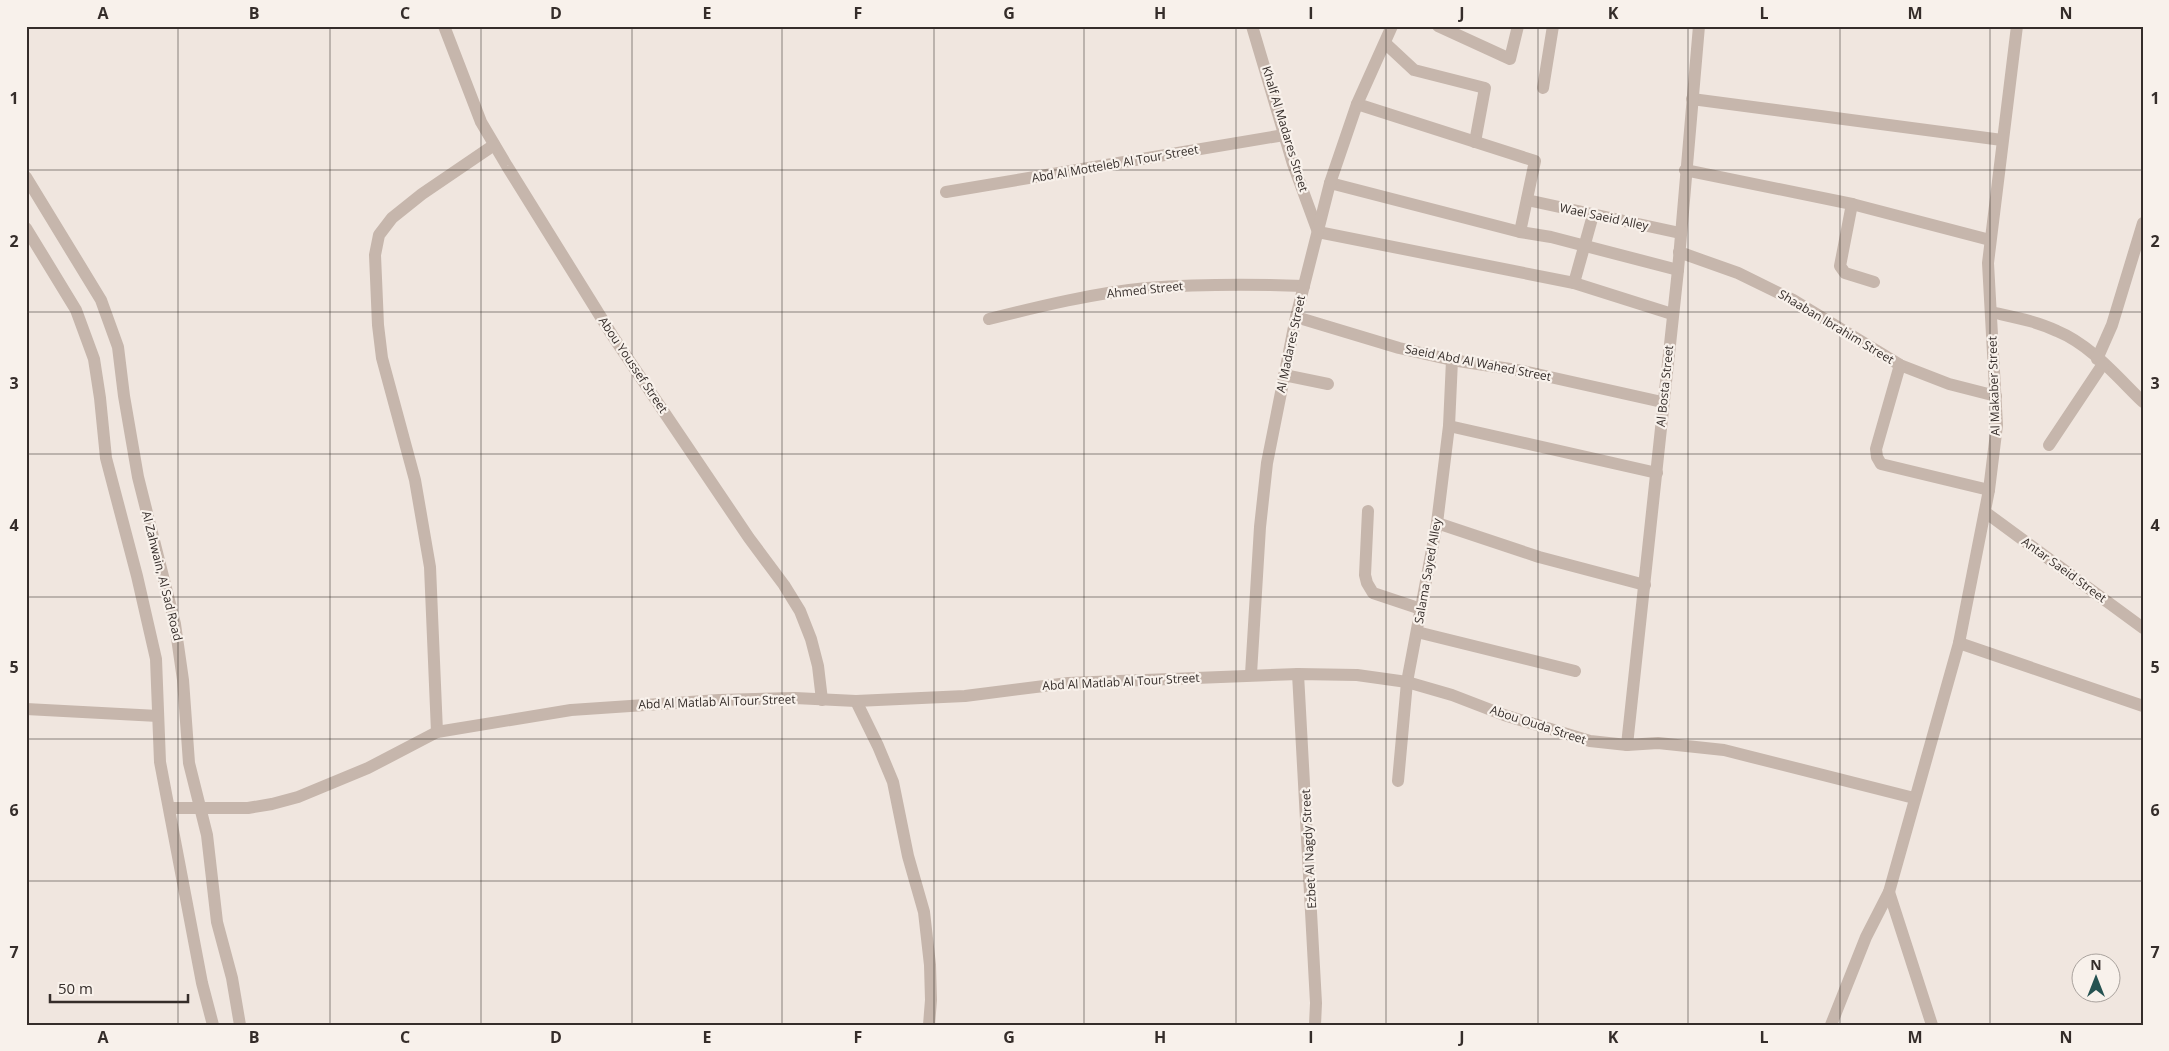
<svg xmlns="http://www.w3.org/2000/svg" width="2169" height="1051" font-family="'Open Sans',sans-serif">
	<style>
		.lines { fill: none; stroke-linecap: round; stroke-linejoin: round }
		.street { stroke: #c6b6ac; stroke-width: 12 }
		.grid { fill: none; stroke: #352d2a; stroke-width: 1; stroke-opacity: 0.55 }
		.labels { text-anchor: middle; stroke-width: 4.5; stroke-linejoin: round; paint-order: stroke }
		.street-label { font-size: 12px; fill: #352d2a; stroke: #f8f1eb }
		.neatline { fill: none; stroke: #352d2a; stroke-width: 2 }
		.grid-label { font-size: 16px; text-anchor: middle; font-weight: bold; fill: #352d2a }
	</style>
	<rect width="100%" height="100%" fill="#f0e6df"/>
	<g class="lines">
		<!-- street -->
		<g class="street">
			<path d="M444,26L481,122L507,166L612,335L749,538L784,585L800,611L811,639L818,666L822,700"/>
			<path d="M1252,26L1293,164L1318,232L1574,283L1672,314"/>
			<path d="M1438,26L1510,59L1518,26"/>
			<path d="M1385,43L1414,70L1485,88L1475,142"/>
			<path d="M1543,88L1553,26"/>
			<path d="M1692,99L2002,140"/>
			<path d="M1357,104L1535,161L1520,232"/>
			<path d="M1685,170L1852,204L1990,240"/>
			<path d="M26,177L101,300L118,347L124,396L138,477L175,624L183,680L189,763L207,835L217,922L232,978L240,1025"/>
			<path d="M1330,183L1520,232L1551,237L1678,270"/>
			<path d="M946,192L1284,135"/>
			<path d="M1527,200L1680,233"/>
			<path d="M1852,204L1840,266L1845,273L1874,282"/>
			<path d="M26,228L76,310L94,359L100,398L106,458L137,576L156,659L160,762L202,983L213,1025"/>
			<path d="M1679,252L1738,273L1793,300L1900,365L1949,384L1996,396"/>
			<path d="M1574,283L1593,215"/>
			<path d="M1991,312C2013,317 2036,321 2057,331C2091,345 2117,377 2143,402"/>
			<path d="M1296,317L1399,348L1452,360L1523,371L1662,402"/>
			<path d="M989,319C1041,306 1094,293 1147,288C1200,284 1252,284 1304,286"/>
			<path d="M2097,359L2112,325L2143,223"/>
			<path d="M1900,365L1876,449L1877,457L1881,464L1989,490"/>
			<path d="M1284,375L1328,384"/>
			<path d="M1449,426L1657,473"/>
			<path d="M2049,445L2103,364"/>
			<path d="M1368,511L1365,575L1367,583L1373,593L1421,609"/>
			<path d="M1985,512L2143,628"/>
			<path d="M1437,523L1539,557L1645,585"/>
			<path d="M1417,632L1575,671"/>
			<path d="M1959,643L2143,706"/>
			<path d="M1251,674L1260,527L1267,463L1296,317L1330,183L1357,104L1392,26"/>
			<path d="M1298,674L1316,1003L1315,1025"/>
			<path d="M856,701L878,746L893,782L908,856L924,912L930,965L931,1000L929,1025"/>
			<path d="M26,709L158,716"/>
			<path d="M437,732L430,567L415,480L382,358L378,325L375,255L379,235L392,218L422,194L494,145"/>
			<path d="M1627,745L1678,270L1699,26"/>
			<path d="M1398,781L1407,682L1437,523L1449,426L1452,360"/>
			<path d="M170,808H248L272,804L298,797L368,768L437,732L571,710L719,700L795,698L856,701L965,696L1068,683L1298,674L1357,675L1407,682L1452,695L1504,715L1590,741L1627,745L1658,743L1724,750L1914,798"/>
			<path d="M1889,892L1932,1025"/>
			<path d="M1831,1025L1866,937L1889,892L1959,643L1989,490L1997,425L1988,263L2017,26"/>
		</g>
	</g>
	<!-- grid -->
	<path class="grid" d="M178,26V1025M330,26V1025M481,26V1025M632,26V1025M782,26V1025M934,26V1025M1084,26V1025M1236,26V1025M1386,26V1025M1538,26V1025M1688,26V1025M1840,26V1025M1990,26V1025M26,170H2143M26,312H2143M26,454H2143M26,597H2143M26,739H2143M26,881H2143"/>
	<g class="labels">
		<!-- street labels -->
		<g class="street-label">
			<text transform="translate(1285 129) rotate(73)" y="4">Khalf Al Madares Street</text>
			<text transform="translate(1115 164) rotate(-10)" y="4">Abd Al Motteleb Al Tour Street</text>
			<text transform="translate(1604 217) rotate(12)" y="4">Wael Saeid Alley</text>
			<text transform="translate(1145 290) rotate(-6)" y="4">Ahmed Street</text>
			<text transform="translate(1836 327) rotate(31)" y="4">Shaaban Ibrahim Street</text>
			<text transform="translate(1291 344) rotate(-78)" y="4">Al Madares Street</text>
			<text transform="translate(1478 363) rotate(11)" y="4">Saeid Abd Al Wahed Street</text>
			<text transform="translate(633 365) rotate(56)" y="4">Abou Youssef Street</text>
			<text transform="translate(1665 386) rotate(-84)" y="4">Al Bosta Street</text>
			<text transform="translate(1994 386) rotate(-92)" y="4">Al Makaber Street</text>
			<text transform="translate(2064 570) rotate(36)" y="4">Antar Saeid Street</text>
			<text transform="translate(1428 571) rotate(-80)" y="4">Salama Sayed Alley</text>
			<text transform="translate(162 576) rotate(76)" y="4">Al Zahwain, Al Sad Road</text>
			<text transform="translate(1121 682) rotate(-3)" y="4">Abd Al Matlab Al Tour Street</text>
			<text transform="translate(717 702) rotate(-2)" y="4">Abd Al Matlab Al Tour Street</text>
			<text transform="translate(1538 725) rotate(18)" y="4">Abou Ouda Street</text>
			<text transform="translate(1309 849) rotate(-93)" y="4">Ezbet Al Nagdy Street</text>
		</g>
	</g>
	<!-- border -->
	<rect width="2169" height="1051" fill="none" stroke="#f8f1eb" stroke-width="55"/>
	<!-- north arrow -->
	<g transform="translate(2096 978)"><circle r="24" fill="#f8f1eb" stroke="#aaa39e"/>
	<path d="M0-4L9 19L0 12L-9 19Z" fill="#255251"/>
	<text y="-8" font-size="14" font-weight="bold" text-anchor="middle" fill="#352d2a">N</text>
	</g>
	<!-- scale -->
	<path d="M50 994v8h138v-8" fill="none" stroke="#352d2a" stroke-width="2.5"/>
	<text x="58" y="994" font-size="15" fill="#352d2a" stroke="#f8f1eb" stroke-width="4" paint-order="stroke">50 m</text>
	<rect x="28" y="28" width="2114" height="996" class="neatline"/>
	<g class="grid-label">
		<text x="103" y="19">A</text>
		<text x="254" y="19">B</text>
		<text x="405" y="19">C</text>
		<text x="556" y="19">D</text>
		<text x="707" y="19">E</text>
		<text x="858" y="19">F</text>
		<text x="1009" y="19">G</text>
		<text x="1160" y="19">H</text>
		<text x="1311" y="19">I</text>
		<text x="1462" y="19">J</text>
		<text x="1613" y="19">K</text>
		<text x="1764" y="19">L</text>
		<text x="1915" y="19">M</text>
		<text x="2066" y="19">N</text>
		<text x="14" y="104">1</text>
		<text x="2155" y="104">1</text>
		<text x="14" y="247">2</text>
		<text x="2155" y="247">2</text>
		<text x="14" y="389">3</text>
		<text x="2155" y="389">3</text>
		<text x="14" y="531">4</text>
		<text x="2155" y="531">4</text>
		<text x="14" y="673">5</text>
		<text x="2155" y="673">5</text>
		<text x="14" y="816">6</text>
		<text x="2155" y="816">6</text>
		<text x="14" y="958">7</text>
		<text x="2155" y="958">7</text>
		<text x="103" y="1043">A</text>
		<text x="254" y="1043">B</text>
		<text x="405" y="1043">C</text>
		<text x="556" y="1043">D</text>
		<text x="707" y="1043">E</text>
		<text x="858" y="1043">F</text>
		<text x="1009" y="1043">G</text>
		<text x="1160" y="1043">H</text>
		<text x="1311" y="1043">I</text>
		<text x="1462" y="1043">J</text>
		<text x="1613" y="1043">K</text>
		<text x="1764" y="1043">L</text>
		<text x="1915" y="1043">M</text>
		<text x="2066" y="1043">N</text>
	</g>
</svg>
